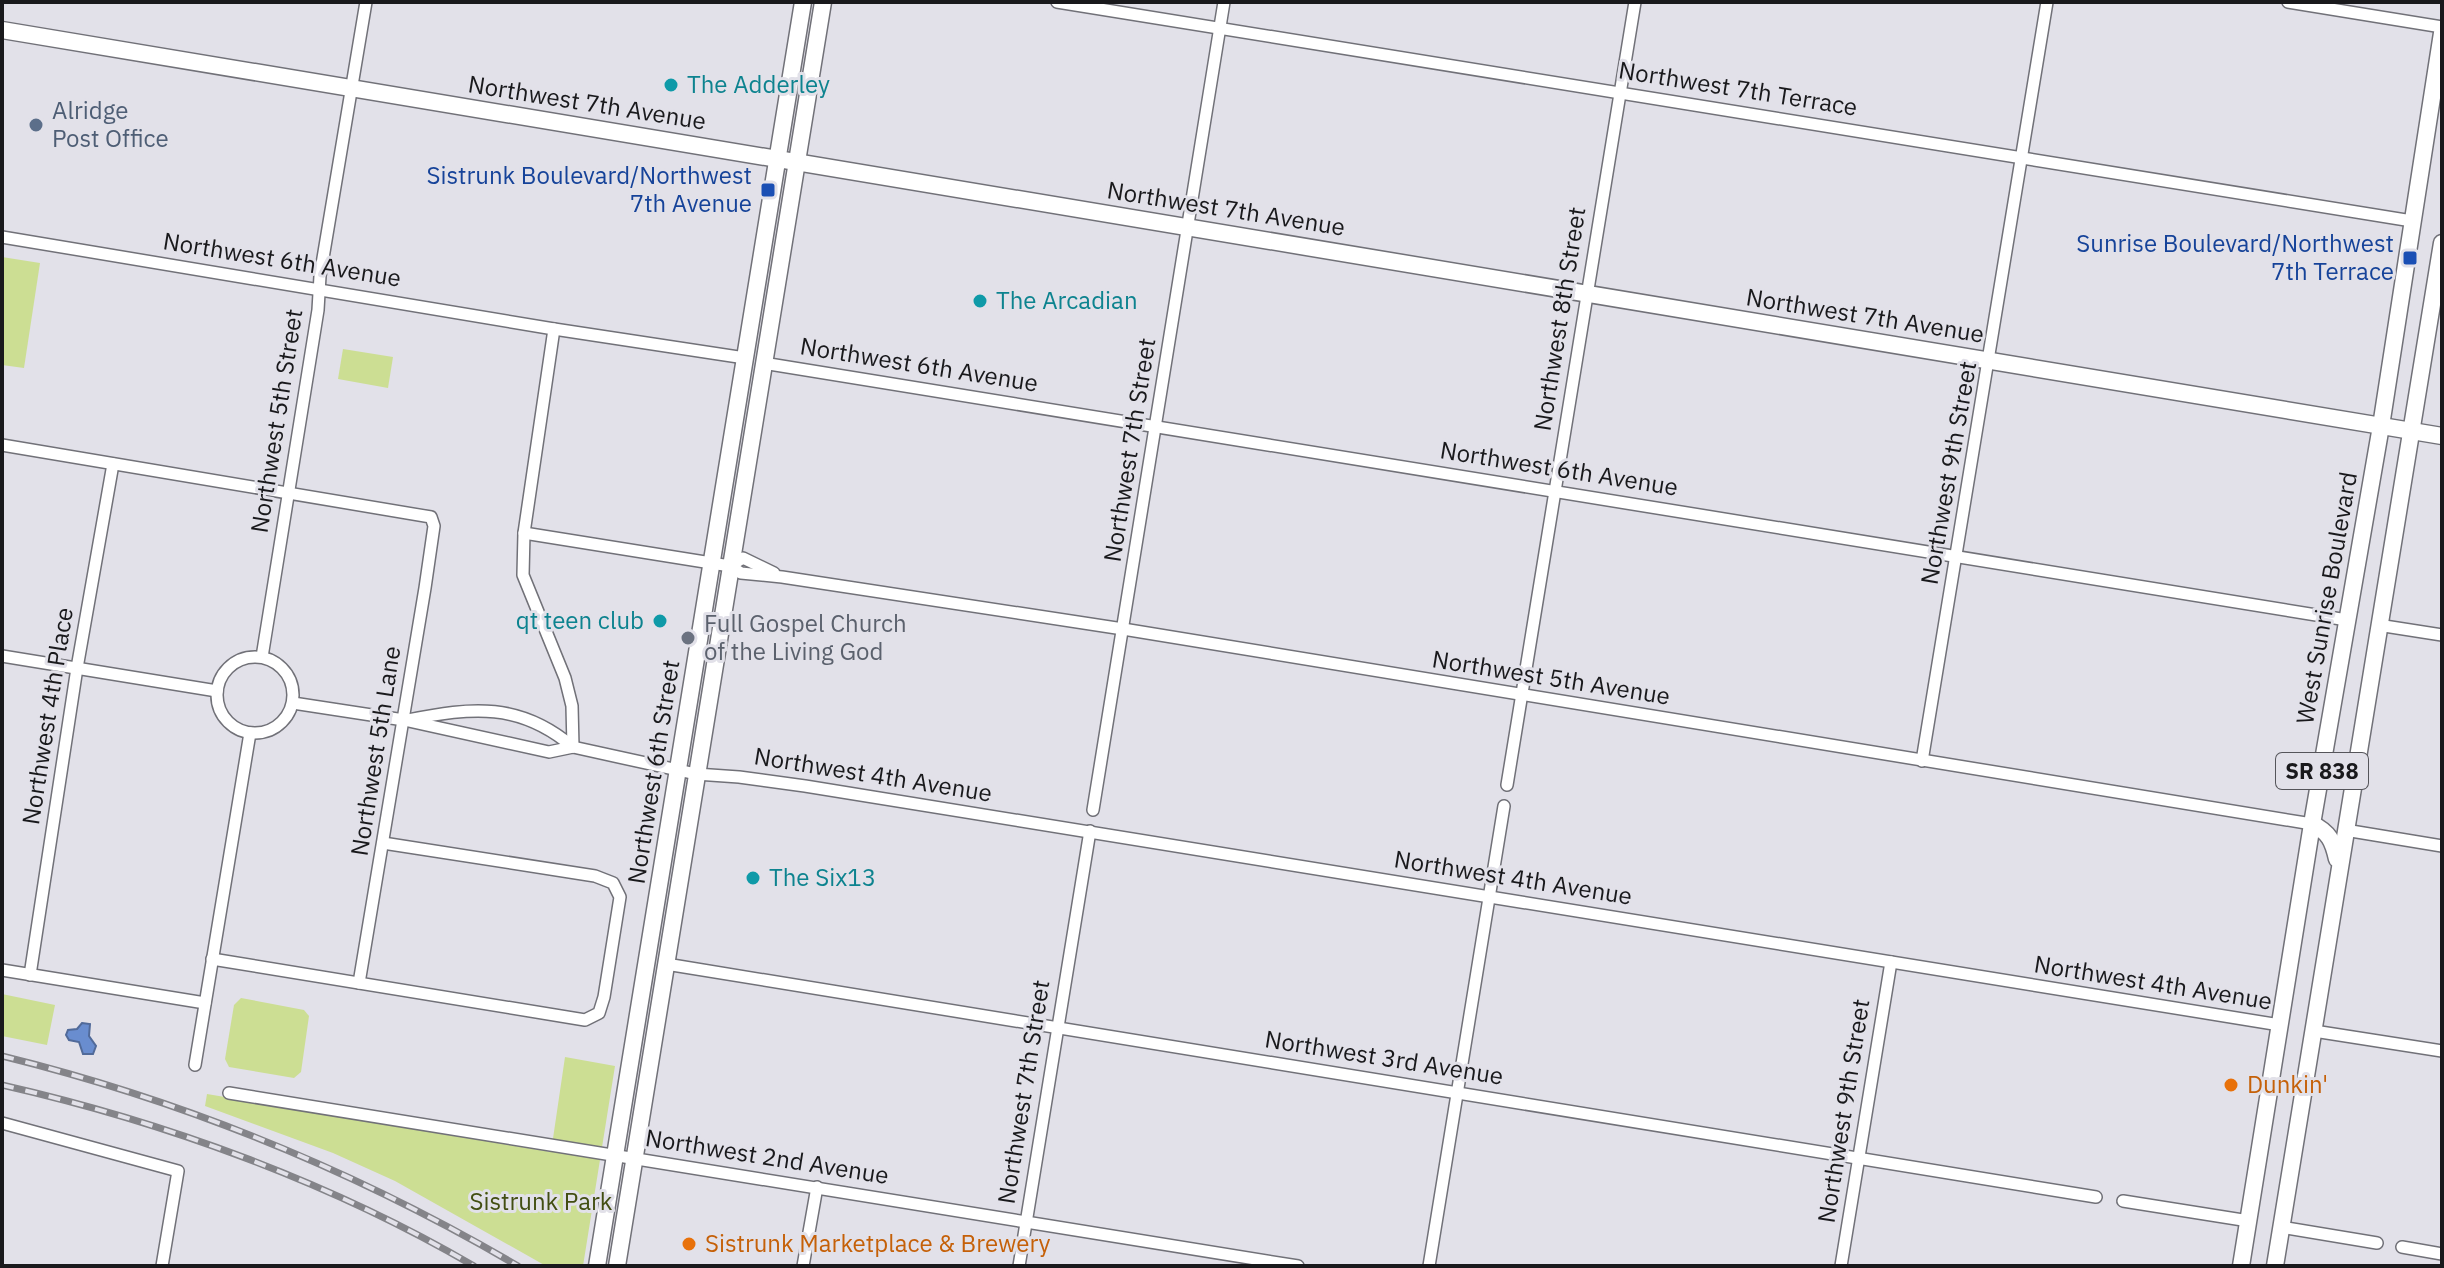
<svg xmlns="http://www.w3.org/2000/svg" width="2444" height="1268" font-family="'IBM Plex Sans',sans-serif">
	<style>
		.green { fill: #ccde93 }
		.water { fill: #698dcf; stroke: #516a99; stroke-width: 2 }
		.lines { fill: none; stroke-linecap: round; stroke-linejoin: round }
		.street-casing { stroke: #717178; stroke-width: 14 }
		.secondary-casing { stroke: #717178; stroke-width: 19 }
		.primary-casing { stroke: #717178; stroke-width: 19 }
		.street { stroke: #fff; stroke-width: 11 }
		.secondary { stroke: #fff; stroke-width: 16 }
		.primary { stroke: #fff; stroke-width: 16 }
		.rail-casing { stroke: #848489; stroke-width: 7 }
		.rail { stroke: #e2e1e9; stroke-width: 4; stroke-dasharray: 12; stroke-linecap: butt }
		.culture-dot { fill: #0f9aa8; stroke: #e2e1e9; stroke-width: 3 }
		.service-dot { fill: #5c6f8a; stroke: #e2e1e9; stroke-width: 3 }
		.transit-dot { fill: #1a4fb4; stroke: #e2e1e9; stroke-width: 3 }
		.worship-dot { fill: #6b7280; stroke: #e2e1e9; stroke-width: 3 }
		.food-dot { fill: #e8710a; stroke: #e2e1e9; stroke-width: 3 }
		.labels { text-anchor: middle; stroke-width: 6; stroke-linejoin: round; paint-order: stroke }
		.shield { fill: #e2e1e9; stroke: #55555a; stroke-width: 2 }
		.shield-label { font-size: 22px; font-weight: bold; fill: #19191c }
		.culture-label { font-size: 24px; fill: #0d838f; stroke: #e2e1e9; text-anchor: start }
		.street-label { font-size: 24px; fill: #19191c; stroke: #e2e1e9 }
		.service-label { font-size: 24px; fill: #4e5e75; stroke: #e2e1e9; text-anchor: start }
		.transit-label { font-size: 24px; fill: #164399; stroke: #e2e1e9; text-anchor: end }
		.worship-label { font-size: 24px; fill: #5b616d; stroke: #e2e1e9; text-anchor: start }
		.food-label { font-size: 24px; fill: #c56008; stroke: #e2e1e9; text-anchor: start }
		.park-label { font-size: 24px; fill: #424e12; stroke: #e2e1e9 }
	</style>
	<rect width="100%" height="100%" fill="#e2e1e9"/>
	<!-- green -->
	<g class="green">
		<path d="M2,257L40,263L24,368L2,365Z"/>
		<path d="M343,349L393,357L388,388L338,379Z"/>
		<path d="M2,994L55,1005L47,1045L2,1036Z"/>
		<path d="M241,998L304,1010L309,1016L301,1072L294,1078L229,1067L225,1059L234,1005Z"/>
		<path d="M565,1057L615,1066L583,1266H546L395,1181L333,1153L205,1106L207,1094L551,1152Z"/>
	</g>
	<!-- water -->
	<path class="water" d="M82,1023L90,1024L89,1036L96,1046L93,1054H83L79,1042L69,1040L66,1035L68,1030L77,1029Z"/>
	<g class="lines">
		<!-- street casing -->
		<g class="street-casing">
			<g id="street">
				<path d="M1057,2L2412,221"/>
				<path d="M2288,2L2442,27"/>
				<path d="M2,237L554,329L745,358"/>
				<path d="M554,329L524,533L523,575L565,678L572,706L573,747"/>
				<path d="M763,363L2347,620"/>
				<path d="M2,445L431,517L434,526L425,588L359,983"/>
				<path d="M524,533L730,566L741,573L782,577L1123,629L2312,824"/>
				<path d="M730,566L743,558L774,573"/>
				<path d="M2378,625L2442,635"/>
				<path d="M2,656L217,691"/>
				<path d="M262,657L318,310L320,276L366,2"/>
				<circle cx="255" cy="695" r="38"/>
				<path d="M293,703L404,720L549,752L573,747L696,774L739,777L805,786L2280,1025"/>
				<path d="M408,720C472,707 520,702 573,747"/>
				<path d="M1922,761L2047,2"/>
				<path d="M1507,785L1635,2"/>
				<path d="M1093,810L1224,2"/>
				<path d="M2345,830L2442,846"/>
				<path d="M212,959L585,1020L599,1013L604,997L620,897L613,883L595,876L383,843"/>
				<path d="M666,964L2096,1197"/>
				<path d="M2,970L205,1003"/>
				<path d="M30,975L77,668L113,464"/>
				<path d="M2314,1031L2442,1051"/>
				<path d="M195,1065L250,733"/>
				<path d="M229,1093L1298,1266"/>
				<path d="M2,1123L178,1171L162,1266"/>
				<path d="M2123,1201L2249,1221"/>
				<path d="M2281,1227L2377,1243"/>
				<path d="M2402,1247L2442,1254"/>
				<path d="M803,1266L817,1187"/>
				<path d="M1019,1266L1090,831"/>
				<path d="M1429,1266L1504,806"/>
				<path d="M1841,1266L1891,962"/>
			</g>
		</g>
		<!-- secondary casing -->
		<g class="secondary-casing">
			<g id="secondary">
				<path d="M2,30L2442,436"/>
				<path d="M597,1266L803,2"/>
				<path d="M617,1266L823,2"/>
			</g>
		</g>
		<!-- primary casing -->
		<g class="primary-casing">
			<g id="primary">
				<path d="M2312,824C2329,832 2333,841 2337,859"/>
				<path d="M2241,1266L2312,824L2381,426L2442,33"/>
				<path d="M2275,1266L2442,243"/>
			</g>
		</g>
		<!-- street -->
		<use href="#street" class="street"/>
		<!-- secondary -->
		<use href="#secondary" class="secondary"/>
		<!-- primary -->
		<use href="#primary" class="primary"/>
		<!-- rail casing -->
		<g class="rail-casing">
			<g id="rail">
				<path d="M2,1056C185,1101 356,1171 518,1266"/>
				<path d="M2,1085C165,1122 330,1182 474,1266"/>
			</g>
		</g>
		<!-- rail -->
		<use href="#rail" class="rail"/>
	</g>
	<!-- markers -->
	<g class="culture-dot">
		<circle cx="671" cy="85" r="8"/>
		<circle cx="980" cy="301" r="8"/>
		<circle cx="660" cy="621" r="8"/>
		<circle cx="753" cy="878" r="8"/>
	</g>
	<circle class="service-dot" cx="36" cy="125" r="8"/>
	<g class="transit-dot">
		<rect x="760" y="182" width="16" height="16" rx="4"/>
		<rect x="2402" y="250" width="16" height="16" rx="4"/>
	</g>
	<circle class="worship-dot" cx="688" cy="638" r="8"/>
	<g class="food-dot">
		<circle cx="2231" cy="1085" r="8"/>
		<circle cx="689" cy="1244" r="8"/>
	</g>
	<g class="labels">
		<!-- shield labels -->
		<rect class="shield" x="2276" y="753" width="92" height="36" rx="6"/>
		<g class="shield-label">
			<text x="2322" y="779">SR 838</text>
		</g>
		<!-- culture labels -->
		<g class="culture-label">
			<text x="687" y="93">The Adderley</text>
			<text x="996" y="309">The Arcadian</text>
			<text x="644" y="629" text-anchor="end">qt teen club</text>
			<text x="769" y="886">The Six13</text>
		</g>
		<!-- street labels -->
		<g class="street-label">
			<text transform="translate(1738 89) rotate(9)" y="8">Northwest 7th Terrace</text>
			<text transform="translate(587 103) rotate(9)" y="8">Northwest 7th Avenue</text>
			<text transform="translate(1226 209) rotate(9)" y="8">Northwest 7th Avenue</text>
			<text transform="translate(282 260) rotate(9)" y="8">Northwest 6th Avenue</text>
			<text transform="translate(1865 316) rotate(9)" y="8">Northwest 7th Avenue</text>
			<text transform="translate(1560 319) rotate(-81)" y="8">Northwest 8th Street</text>
			<text transform="translate(919 365) rotate(9)" y="8">Northwest 6th Avenue</text>
			<text transform="translate(277 421) rotate(-81)" y="8">Northwest 5th Street</text>
			<text transform="translate(1130 450) rotate(-81)" y="8">Northwest 7th Street</text>
			<text transform="translate(1559 469) rotate(9)" y="8">Northwest 6th Avenue</text>
			<text transform="translate(1949 473) rotate(-80)" y="8">Northwest 9th Street</text>
			<text transform="translate(2327 598) rotate(-80)" y="8">West Sunrise Boulevard</text>
			<text transform="translate(1551 678) rotate(9)" y="8">Northwest 5th Avenue</text>
			<text transform="translate(48 716) rotate(-81)" y="8">Northwest 4th Place</text>
			<text transform="translate(376 751) rotate(-81)" y="8">Northwest 5th Lane</text>
			<text transform="translate(654 772) rotate(-81)" y="8">Northwest 6th Street</text>
			<text transform="translate(873 775) rotate(9)" y="8">Northwest 4th Avenue</text>
			<text transform="translate(1513 878) rotate(9)" y="8">Northwest 4th Avenue</text>
			<text transform="translate(2153 983) rotate(9)" y="8">Northwest 4th Avenue</text>
			<text transform="translate(1384 1058) rotate(9)" y="8">Northwest 3rd Avenue</text>
			<text transform="translate(1024 1092) rotate(-81)" y="8">Northwest 7th Street</text>
			<text transform="translate(1844 1111) rotate(-81)" y="8">Northwest 9th Street</text>
			<text transform="translate(767 1157) rotate(9)" y="8">Northwest 2nd Avenue</text>
		</g>
		<!-- service labels -->
		<g class="service-label">
			<text x="52" y="119">Alridge<tspan x="52" dy="28">Post Office</tspan></text>
		</g>
		<!-- transit labels -->
		<g class="transit-label">
			<text x="752" y="184">Sistrunk Boulevard/Northwest<tspan x="752" dy="28">7th Avenue</tspan></text>
			<text x="2394" y="252">Sunrise Boulevard/Northwest<tspan x="2394" dy="28">7th Terrace</tspan></text>
		</g>
		<!-- worship labels -->
		<g class="worship-label">
			<text x="704" y="632">Full Gospel Church<tspan x="704" dy="28">of the Living God</tspan></text>
		</g>
		<!-- food labels -->
		<g class="food-label">
			<text x="2247" y="1093">Dunkin'</text>
			<text x="705" y="1252">Sistrunk Marketplace &amp; Brewery</text>
		</g>
		<!-- park labels -->
		<g class="park-label">
			<text x="541" y="1210">Sistrunk Park</text>
		</g>
	</g>
	<!-- border -->
	<rect width="2444" height="1268" fill="none" stroke="#19191c" stroke-width="8"/>
</svg>
